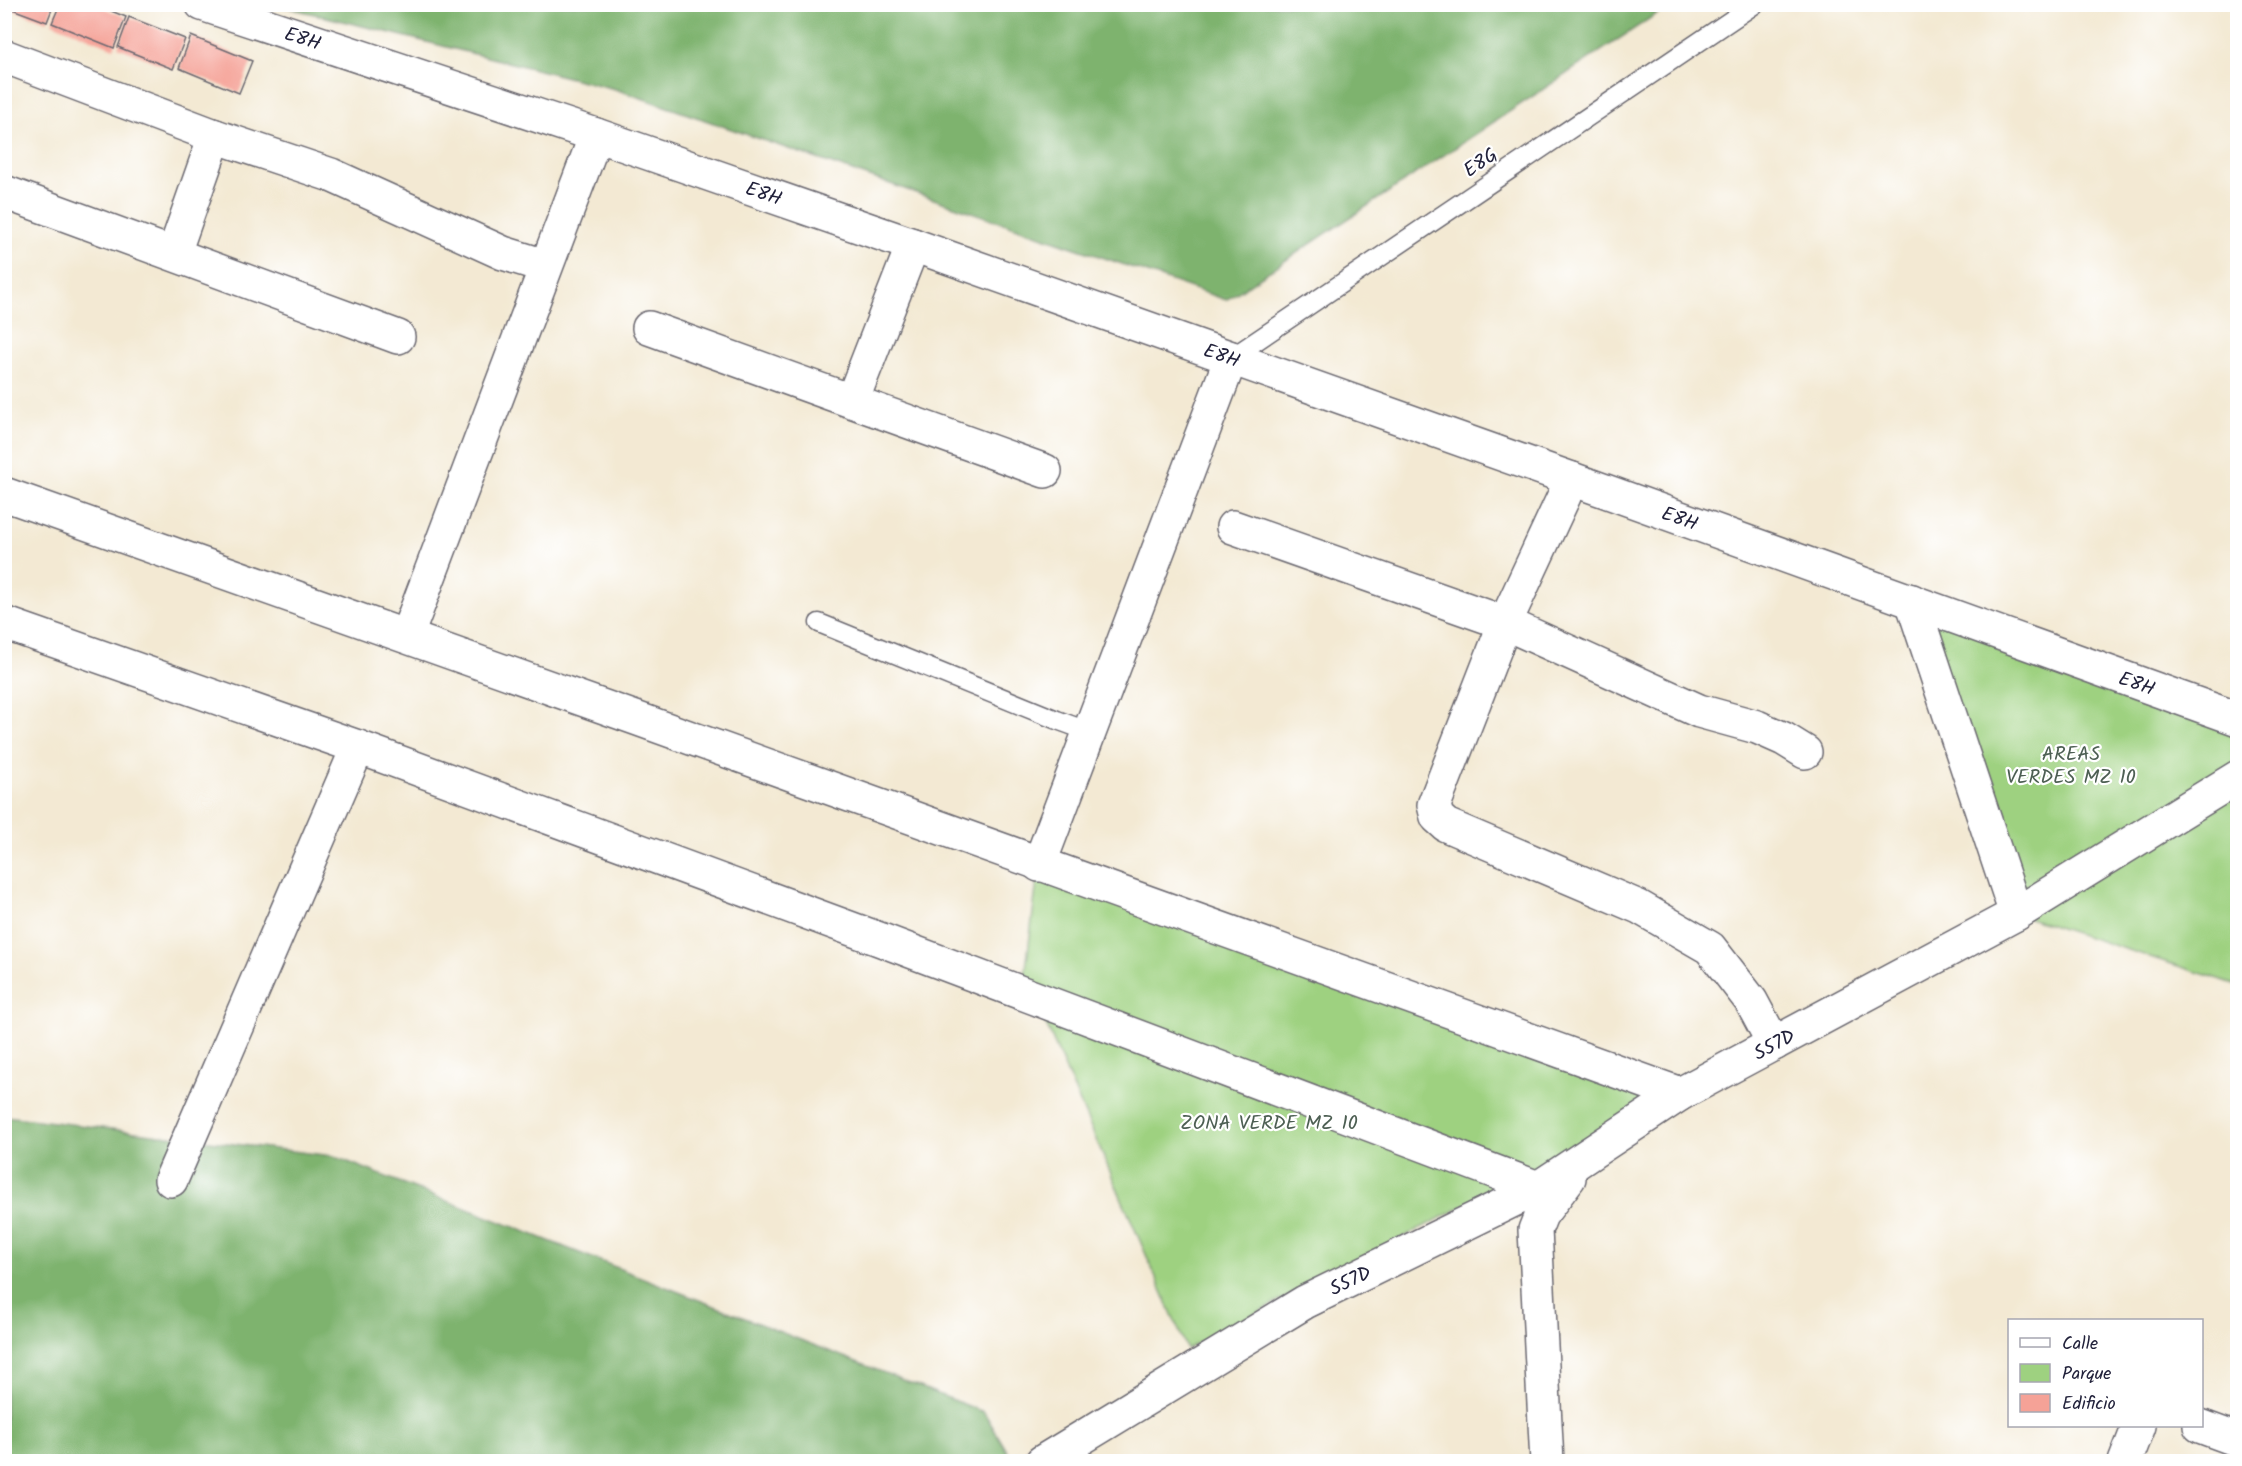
<svg xmlns="http://www.w3.org/2000/svg" width="2242" height="1466" font-family="Kalam,sans-serif">
	<style>
		.green { fill: #9ed180; stroke: #607a5e; stroke-width: 1.5 }
		.forest { fill: #7eb36e; stroke: #506a54; stroke-width: 1.5 }
		.building { fill: #f5a297 }
		.lines { fill: none; stroke-linecap: round; stroke-linejoin: round }
		.lane-casing { stroke: #6b6870; stroke-width: 21 }
		.street-casing { stroke: #6b6870; stroke-width: 36 }
		.lane { stroke: #fff; stroke-width: 18 }
		.street { stroke: #fff; stroke-width: 33 }
		.labels { text-anchor: middle; stroke-width: 4.5; stroke-linejoin: round; paint-order: stroke }
		.street-label { font-size: 20px; fill: #22223b; stroke: #fff }
		.park-label { font-size: 20px; fill: #4d5f53; stroke: #fff }
	</style>
	<rect width="100%" height="100%" fill="#fff"/>
	<filter id="ink" filterUnits="userSpaceOnUse"><feTurbulence type="fractalNoise" baseFrequency=".0167" numOctaves="2"/><feDisplacementMap in="SourceGraphic" scale="12" xChannelSelector="R" yChannelSelector="G"/><feConvolveMatrix kernelMatrix="1 2 1 2 8 2 1 2 1" color-interpolation-filters="sRGB"/></filter>
	<filter id="wash" filterUnits="userSpaceOnUse"><feTurbulence type="fractalNoise" baseFrequency=".008" numOctaves="4" result="noise"/><feDisplacementMap in="SourceGraphic" scale="24" xChannelSelector="R" yChannelSelector="G"/><feGaussianBlur stdDeviation="1.35" result="paint"/><feColorMatrix in="noise" values="0 0 0 0 0 0 0 0 0 0 0 0 0 0 0 0 0 1.4 0 .05"/><feComposite in="paint" operator="in"/></filter>
	<g filter="url(#wash)">
		<rect width="100%" height="100%" fill="#f3e9d3"/>
		<!-- green -->
		<g class="green">
			<path d="M1912,601L2237,719V985L2016,914Z"/>
			<path d="M1039,865L1680,1094L1187,1349L1025,976Z"/>
		</g>
		<!-- forest -->
		<g class="forest">
			<path d="M278,5H1670L1226,300L615,89Z"/>
			<path d="M5,1116L333,1156L984,1412L1013,1461L5,1462Z"/>
		</g>
		<g id="blocks">
			<!-- building -->
			<g class="building">
				<path d="M4,4H54L47,22L4,6Z"/>
				<path d="M60,4H94L126,17L114,48L52,23Z"/>
				<path d="M129,17L185,39L173,69L118,47Z"/>
				<path d="M191,36L252,61L239,93L179,68Z"/>
			</g>
		</g>
	</g>
	<g filter="url(#ink)">
		<use href="#blocks" fill-opacity="0" stroke="#6b6870" stroke-width="1.5"/>
		<g class="lines">
			<!-- lane casing -->
			<g class="lane-casing">
				<g id="lane">
					<path d="M1231,358L1755,4"/>
					<path d="M819,623L1057,720L1090,732"/>
				</g>
			</g>
			<!-- street casing -->
			<g class="street-casing">
				<g id="street">
					<path d="M202,4L596,135L913,245L1572,479L2238,719"/>
					<path d="M4,56L215,136L331,175L503,253L545,266"/>
					<path d="M4,192L398,337"/>
					<path d="M174,253L215,136"/>
					<path d="M649,328L1045,471"/>
					<path d="M852,401L913,245"/>
					<path d="M1572,479L1505,623L1699,711L1757,727L1784,739L1805,752"/>
					<path d="M4,494C564,690 1122,894 1680,1094"/>
					<path d="M1233,527L1505,623L1434,805L1437,817L1446,825L1639,907L1710,948L1751,1001L1774,1044"/>
					<path d="M1912,601L2016,914"/>
					<path d="M4,623L358,747L879,939L1538,1188L1555,1196"/>
					<path d="M407,635L596,135"/>
					<path d="M1039,865L1231,358"/>
					<path d="M171,1180L358,747"/>
					<path d="M2200,1426L2238,1440"/>
					<path d="M1042,1462L1305,1302L1538,1188L1680,1094L2016,914L2238,777"/>
					<path d="M1547,1462L1535,1230L1541,1215L1569,1178"/>
					<path d="M2125,1462L2139,1426"/>
				</g>
			</g>
			<!-- lane -->
			<use href="#lane" class="lane"/>
			<!-- street -->
			<use href="#street" class="street"/>
		</g>
	</g>
	<g class="labels">
		<!-- street labels -->
		<g class="street-label">
			<text transform="translate(303 38) rotate(18)" y="7">E8H</text>
			<text transform="translate(1480 162) rotate(-34)" y="7">E8G</text>
			<text transform="translate(764 193) rotate(19)" y="7">E8H</text>
			<text transform="translate(1222 355) rotate(20)" y="7">E8H</text>
			<text transform="translate(1680 518) rotate(20)" y="7">E8H</text>
			<text transform="translate(2137 683) rotate(20)" y="7">E8H</text>
			<text transform="translate(1774 1044) rotate(-28)" y="7">S57D</text>
			<text transform="translate(1350 1280) rotate(-26)" y="7">S57D</text>
		</g>
		<!-- park labels -->
		<g class="park-label">
			<text x="2071" y="760">AREAS<tspan x="2071" dy="23">VERDES MZ 10</tspan></text>
			<text x="1269" y="1129">ZONA VERDE MZ 10</text>
		</g>
	</g>
	<!-- margin -->
	<rect width="2242" height="1466" fill="none" stroke="#fff" stroke-width="24"/>
	<!-- legend -->
	<rect x="2008" y="1319" width="195" height="108" fill="#ffffff" stroke="#a7a7b1" stroke-width="1.5"/>
	<rect x="2020" y="1338" width="30" height="9" fill="#ffffff" stroke="#a7a7b1" stroke-width="1.5"/>
	<text x="2062" y="1349" font-size="18" fill="#22223b">Calle</text>
	<rect x="2020" y="1364" width="30" height="18" fill="#9ed180" stroke="#a7a7b1" stroke-width="1.5"/>
	<text x="2062" y="1379" font-size="18" fill="#22223b">Parque</text>
	<rect x="2020" y="1394" width="30" height="18" fill="#f5a297" stroke="#a7a7b1" stroke-width="1.5"/>
	<text x="2062" y="1409" font-size="18" fill="#22223b">Edificio</text>
</svg>
